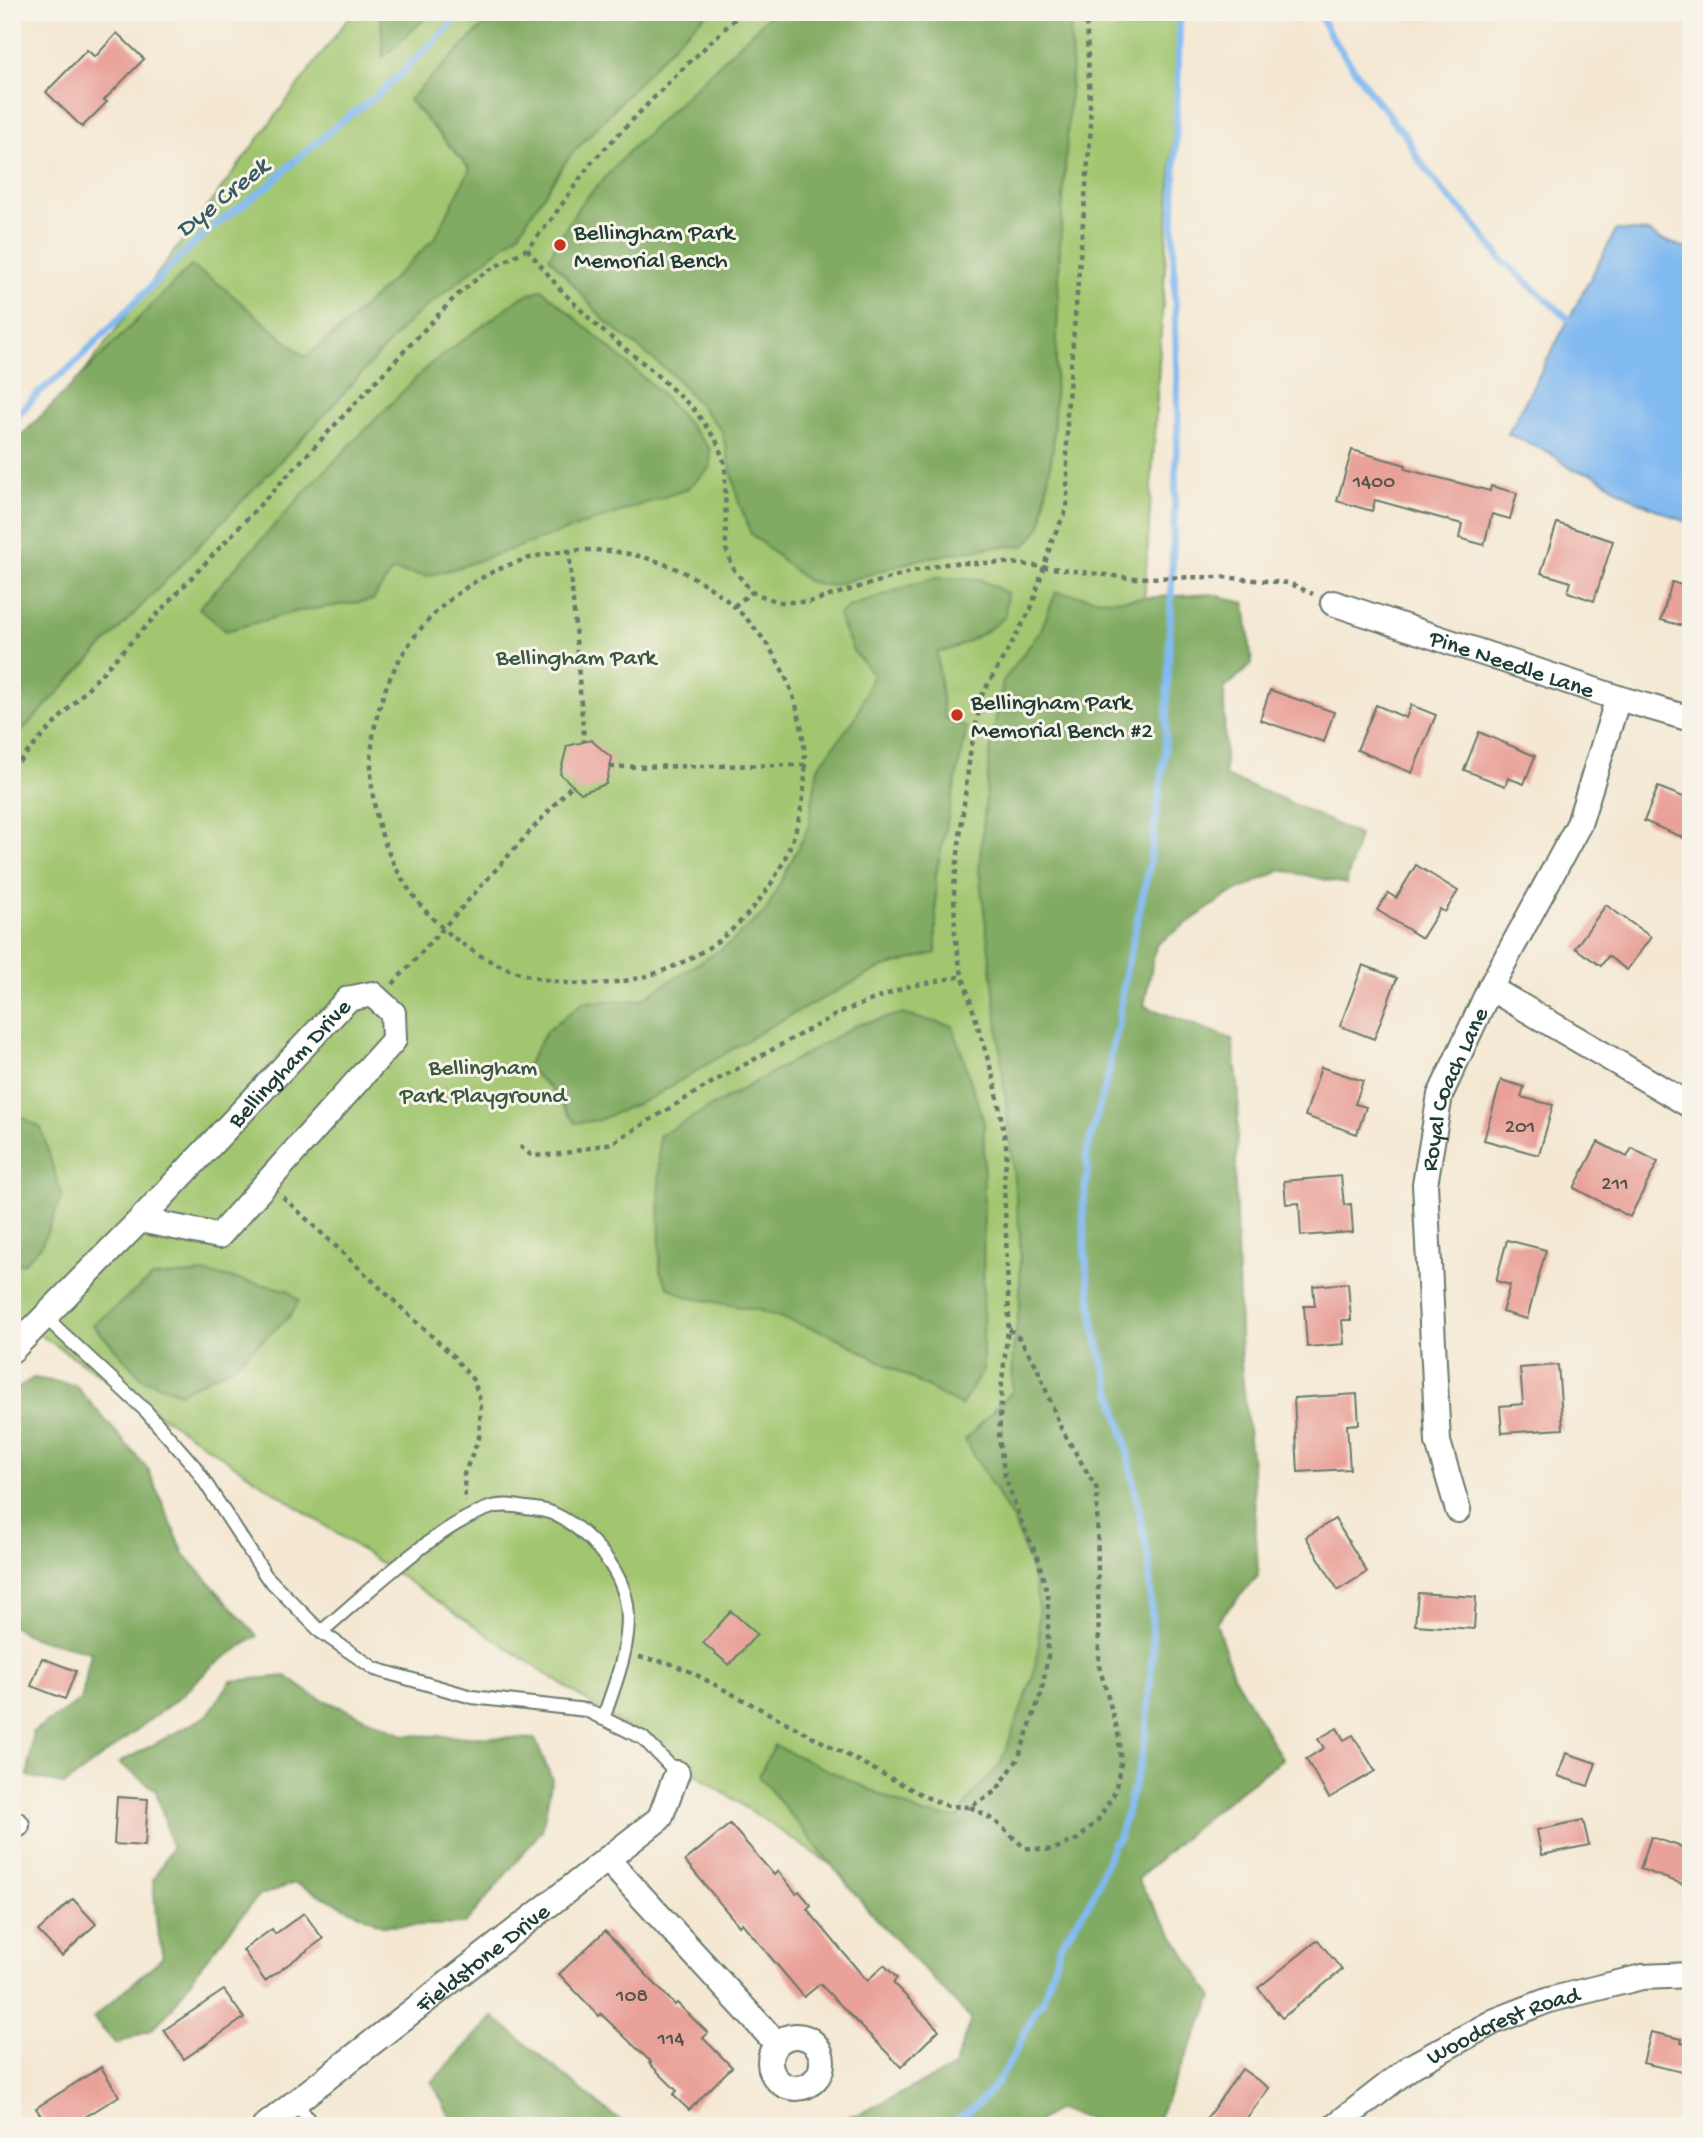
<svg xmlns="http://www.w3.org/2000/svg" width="1703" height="2138" font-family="'Gochi Hand',sans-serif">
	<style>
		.green { fill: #a2c66f; stroke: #608252; stroke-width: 2 }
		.forest { fill: #81ab62; stroke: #50744b; stroke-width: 2 }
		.water { fill: #81b9f1; stroke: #507b92; stroke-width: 2 }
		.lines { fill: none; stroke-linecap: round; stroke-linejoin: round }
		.stream { stroke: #81b9f1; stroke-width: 7 }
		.building { fill: #e9a199 }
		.lane-casing { stroke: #6a796c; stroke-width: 16 }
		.street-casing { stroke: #6a796c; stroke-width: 28 }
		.path { stroke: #6a796c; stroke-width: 4.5; stroke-dasharray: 5 5; stroke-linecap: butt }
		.lane { stroke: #fff; stroke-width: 12 }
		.street { stroke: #fff; stroke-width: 24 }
		.poi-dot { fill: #c8321e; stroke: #f7f3e8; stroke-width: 2.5 }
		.labels { text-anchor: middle; stroke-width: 6; stroke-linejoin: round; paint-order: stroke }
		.number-label { font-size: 21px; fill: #52564d }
		.poi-label { font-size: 24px; fill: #1f3d34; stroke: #f7f3e8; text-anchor: start }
		.park-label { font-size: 24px; fill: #395840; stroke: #f7f3e8 }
		.street-label { font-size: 24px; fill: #1f3d34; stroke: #f7f3e8 }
		.water-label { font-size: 26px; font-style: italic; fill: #385c63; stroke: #f7f3e8 }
	</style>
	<rect width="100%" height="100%" fill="#f7f3e8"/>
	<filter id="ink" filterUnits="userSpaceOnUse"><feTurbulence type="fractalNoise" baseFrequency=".0143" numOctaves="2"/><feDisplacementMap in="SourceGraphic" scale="14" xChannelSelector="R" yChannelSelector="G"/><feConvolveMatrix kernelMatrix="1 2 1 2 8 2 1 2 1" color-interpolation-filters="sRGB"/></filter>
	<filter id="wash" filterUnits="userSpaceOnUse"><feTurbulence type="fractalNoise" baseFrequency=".00686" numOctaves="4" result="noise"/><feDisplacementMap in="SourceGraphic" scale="28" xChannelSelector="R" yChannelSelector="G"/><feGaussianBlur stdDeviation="1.57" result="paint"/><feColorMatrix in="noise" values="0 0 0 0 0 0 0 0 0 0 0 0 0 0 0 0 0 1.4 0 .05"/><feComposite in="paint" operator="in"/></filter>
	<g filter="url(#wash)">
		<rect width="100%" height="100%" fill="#f4e8d3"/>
		<!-- green -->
		<path class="green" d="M353,12H1181L1060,1946L927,1929L12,1316V469Z"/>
		<!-- forest -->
		<g class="forest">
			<path d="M383,12H432L383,57L381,14Z"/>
			<path d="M497,12H709L679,39L569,157L518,234L410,320L312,428L12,741V445L191,266L219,284L305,357L342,328L435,238L470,169L409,100Z"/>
			<path d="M773,12H1069L1072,62L1060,246L1053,448L1041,526L1025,546L991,547L920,559L831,586L807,581L751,534L738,500L722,431L674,376L605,321L549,257L579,206L631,149Z"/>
			<path d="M542,289L660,392L710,449L711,467L687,489L460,567L427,576L392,571L373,600L294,612L226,631L199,608L312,484L429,365L522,297Z"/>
			<path d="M933,578L979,579L1007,593L1005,617C984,634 963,647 937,653L944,717L967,728L936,874V953L881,968L774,1024L653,1097L599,1120L575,1123L550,1088L526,1067L546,1032L583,1002L640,1000L729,944L766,911L808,828L818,767L856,717L873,674L853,651L838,615L848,607Z"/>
			<path d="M1056,592L1108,600L1211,594L1245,603L1252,664L1224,689L1225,776L1280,798L1359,835L1346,884L1282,870L1226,896L1156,945L1144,1006L1232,1039L1239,1092L1235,1184L1241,1364L1253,1475L1258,1576L1216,1622L1233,1675L1282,1759L1214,1811L1137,1879L1213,1998L1154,2126H1114L1057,2109L1033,2126H808L859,2114L954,2067L971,2019L874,1917L759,1776L774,1745L923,1814L958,1818L972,1795L1000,1765L1033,1677L1039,1642L1038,1601L1030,1565L1014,1522L965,1440L1012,1392L1013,1351L1020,1301V1235L994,991L979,870L990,753L1003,681L1041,630Z"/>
			<path d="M901,1014L953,1026L984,1123L983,1370L961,1406L832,1335L758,1310L686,1297L668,1287L660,1271L659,1136L857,1025Z"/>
			<path d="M12,1111L41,1128L62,1197L41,1246L23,1264L12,1261Z"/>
			<path d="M207,1273L288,1290L299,1301L290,1316L232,1367L179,1393L142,1378L93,1325L152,1277Z"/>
			<path d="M33,1378L75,1385L148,1469L184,1554L257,1636L212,1666L181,1696L65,1785L28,1776L33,1732L81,1700L91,1652L34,1638L12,1626V1392Z"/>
			<path d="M286,1676L312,1695L405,1735L535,1739L552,1779L542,1830L465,1924L384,1926L295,1883L258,1896L206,1959L169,2012L151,2030L116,2044L93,2018L163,1957L157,1928L153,1879L172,1848L156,1790L119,1763L207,1716L231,1681Z"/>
			<path d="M493,2017L611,2114L630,2126H455L432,2082Z"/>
		</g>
		<!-- water -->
		<path class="water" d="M1616,230L1650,232L1657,238L1691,250V524L1637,501L1591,473L1573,470L1550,453L1508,434Z"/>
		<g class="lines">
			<!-- stream -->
			<g class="stream">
				<path d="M1318,12L1329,33L1377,102L1388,112L1392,121L1404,133L1417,157L1445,194L1469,217L1502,260L1575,325"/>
				<path d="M12,421L37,394L72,366L182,255L214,226L271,184L289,166L342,121L378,95L465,12"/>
				<path d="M944,2126C996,2103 1013,2057 1036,2009L1042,2003L1060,1946L1093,1897L1113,1844L1119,1838L1140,1764L1146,1733L1153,1645L1149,1561L1125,1440L1095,1332L1085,1255L1083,1206L1088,1169L1086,1155L1110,1068V1056L1118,1028L1125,976L1149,867L1165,752L1178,420L1173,226L1180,12"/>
			</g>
		</g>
		<g id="blocks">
			<!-- building -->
			<g class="building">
				<path d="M117,33L144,59L104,100L107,102L82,127L46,92L87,50L95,57Z"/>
				<path d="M1352,450L1406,465L1405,469L1490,491L1491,486L1517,493L1510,519L1492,514L1484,545L1459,538L1462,524L1375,500L1372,511L1337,501Z"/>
				<path d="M1557,523L1613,541L1594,601L1568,592L1571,582L1541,573Z"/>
				<path d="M1672,582L1691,588V628L1661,620Z"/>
				<path d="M1270,690L1334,712L1324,742L1260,720Z"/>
				<path d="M1376,705L1406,718L1411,705L1436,715L1412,773L1357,750Z"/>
				<path d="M1479,732L1535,756L1524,784L1508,778L1505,786L1464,770Z"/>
				<path d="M591,740L612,758L606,784L581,793L560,774L567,746Z"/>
				<path d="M1658,787L1691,800V841L1644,821Z"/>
				<path d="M1416,865L1458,891L1445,912L1440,909L1422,938L1377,910L1388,893L1396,898Z"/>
				<path d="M1606,905L1651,937L1627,970L1608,956L1601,966L1575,948Z"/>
				<path d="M1363,965L1397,978L1374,1039L1340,1026Z"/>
				<path d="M1321,1067L1363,1081L1355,1104L1366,1107L1357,1134L1305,1116Z"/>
				<path d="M1501,1080L1524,1087L1521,1097L1553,1105L1539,1155L1484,1140Z"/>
				<path d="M1598,1142L1627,1157L1632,1148L1658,1162L1630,1217L1574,1188Z"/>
				<path d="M1341,1176L1344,1205L1351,1204L1353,1232L1301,1236L1299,1203L1286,1204L1284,1181Z"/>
				<path d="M1507,1240L1546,1250L1527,1319L1502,1312L1510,1285L1496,1281Z"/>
				<path d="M1348,1283L1351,1320H1342L1344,1344L1307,1347L1304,1306H1315L1313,1286Z"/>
				<path d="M1558,1365L1563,1429L1502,1433L1500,1406L1523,1404L1520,1368Z"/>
				<path d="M1357,1394L1359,1424L1347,1425L1350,1469L1298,1472L1294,1398Z"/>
				<path d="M1335,1519L1367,1572L1338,1590L1306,1537Z"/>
				<path d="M1418,1593L1476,1597L1474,1629L1415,1625Z"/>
				<path d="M731,1611L757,1634L729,1665L703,1643Z"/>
				<path d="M42,1658L76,1671L65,1699L31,1686Z"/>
				<path d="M1337,1728L1344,1740L1353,1735L1375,1771L1329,1798L1306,1759L1324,1748L1318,1739Z"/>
				<path d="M1566,1753L1596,1763L1588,1786L1558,1776Z"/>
				<path d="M117,1797L148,1799L145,1846L114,1844Z"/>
				<path d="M1583,1820L1589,1845L1542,1855L1537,1830Z"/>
				<path d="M730,1824L774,1875L778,1871L796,1893L799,1891L811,1905L807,1909L867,1981L884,1965L897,1978L893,1983L939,2030L901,2067L820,1984L804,1997L742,1923L739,1926L685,1861Z"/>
				<path d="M1651,1837L1691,1850V1887L1640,1869Z"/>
				<path d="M73,1899L96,1924L62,1956L38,1931Z"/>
				<path d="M304,1913L323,1939L265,1981L243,1950L272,1929L275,1934Z"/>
				<path d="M605,1931L675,2005L677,2003L708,2033L703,2038L732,2067L689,2110L673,2095L677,2091L649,2063L651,2062L601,2014L599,2016L559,1974Z"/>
				<path d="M1318,1940L1342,1970L1282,2018L1258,1988Z"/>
				<path d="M224,1990L244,2018L184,2059L164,2030Z"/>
				<path d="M1651,2032L1682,2039L1681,2043L1691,2045V2074L1643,2063Z"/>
				<path d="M101,2067L119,2096L71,2126H47L36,2108Z"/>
				<path d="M1242,2069L1269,2088L1241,2126H1201Z"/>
			</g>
		</g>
	</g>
	<g filter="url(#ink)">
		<use href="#blocks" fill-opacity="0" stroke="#6a796c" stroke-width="2"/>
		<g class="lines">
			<!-- lane casing -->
			<g class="lane-casing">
				<g id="lane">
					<path d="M45,1317L146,1411L195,1467L266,1576L321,1632L375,1669L472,1697L586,1710L643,1738L677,1773"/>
					<path d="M321,1632C366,1594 435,1527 489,1508C501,1504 513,1505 526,1508C534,1509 544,1510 552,1513C586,1528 621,1567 627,1605C632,1643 615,1684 603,1719"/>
					<path d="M296,2102L313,2126"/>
				</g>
			</g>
			<!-- street casing -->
			<g class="street-casing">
				<g id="street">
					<path id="s1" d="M1333,603L1618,698L1691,719"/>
					<path d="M1490,988L1691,1106"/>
					<path id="s2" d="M12,1350L140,1220L348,999L372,994L393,1013L394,1040L219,1236L140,1220"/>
					<path id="s3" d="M1458,1510L1438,1442L1425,1184L1440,1095L1490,988L1579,824L1618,698"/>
					<path d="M12,1828L17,1825"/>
					<path d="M607,1859L777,2044"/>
					<circle cx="796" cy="2062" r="26"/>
					<path id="s4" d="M265,2126L660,1818L677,1773"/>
					<path id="s5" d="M1335,2126L1412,2066L1495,2021L1549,2000L1642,1977L1691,1975"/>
				</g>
			</g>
			<!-- path -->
			<g class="path">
				<path d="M527,249L560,289L598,327L648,367L693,408L716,440L725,464L726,549L734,570L752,592L778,602H809L914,571L950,563H1012L1130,578L1221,577L1289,583L1313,594"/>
				<circle cx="588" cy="767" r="217"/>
				<path d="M569,550L584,741"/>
				<path d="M734,606L752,592"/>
				<path d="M610,767L806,765"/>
				<path d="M12,769L455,297L484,273L527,249L551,220L590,164L670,81L742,12"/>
				<path d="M393,984L572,785"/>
				<path d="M520,1146L532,1156L561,1154L612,1143L713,1082L841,1012L906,987L963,976"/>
				<path d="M283,1197L452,1355L474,1381L481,1404L479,1438L464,1474L465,1502"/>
				<path d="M639,1657L669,1663L691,1672L926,1797L948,1806L970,1807L996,1791L1018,1759L1041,1694L1048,1656V1596L1038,1559L1021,1521L1005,1476L999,1439L1002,1381L1009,1320L1004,1180L1007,1151L995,1083L960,967L955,933L954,887L970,754L982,695L1031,609L1052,540L1067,509V412L1091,127L1086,12"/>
				<path d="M970,1807L994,1820L1025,1848L1052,1850L1078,1839L1098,1820L1115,1792L1121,1763L1118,1732L1099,1666L1097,1489L1061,1428L1036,1365L1019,1338L1008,1328"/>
			</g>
			<!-- lane -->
			<use href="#lane" class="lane"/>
			<!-- street -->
			<use href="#street" class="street"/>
		</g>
	</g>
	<!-- markers -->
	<g class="poi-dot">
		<circle cx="560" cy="245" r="7"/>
		<circle cx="957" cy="715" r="7"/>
	</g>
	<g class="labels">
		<!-- number labels -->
		<g class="number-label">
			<text x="1374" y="487">1400</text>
			<text x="1520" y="1132">201</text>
			<text x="1615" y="1189">211</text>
			<text x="632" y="2001">108</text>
			<text x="671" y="2044">114</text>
		</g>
		<!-- poi labels -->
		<g class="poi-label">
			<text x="574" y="239">Bellingham Park<tspan x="574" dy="28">Memorial Bench</tspan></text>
			<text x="971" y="709">Bellingham Park<tspan x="971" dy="28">Memorial Bench #2</tspan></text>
		</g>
		<!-- park labels -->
		<g class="park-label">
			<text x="576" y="664">Bellingham Park</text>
			<text x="483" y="1074">Bellingham<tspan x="483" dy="28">Park Playground</tspan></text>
		</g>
		<!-- street labels -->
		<g class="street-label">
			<text dy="8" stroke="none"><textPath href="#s1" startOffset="189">Pine Needle Lane</textPath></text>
			<text dy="8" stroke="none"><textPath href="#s2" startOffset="399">Bellingham Drive</textPath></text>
			<text dy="8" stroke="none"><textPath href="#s3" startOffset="429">Royal Coach Lane</textPath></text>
			<text dy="8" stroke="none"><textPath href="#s4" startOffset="275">Fieldstone Drive</textPath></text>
			<text dy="8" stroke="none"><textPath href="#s5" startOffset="198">Woodcrest Road</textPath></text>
		</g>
		<!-- water labels -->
		<g class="water-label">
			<text transform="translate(221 196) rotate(-39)" y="9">Dye Creek</text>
		</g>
	</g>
	<!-- margin -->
	<rect width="1703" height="2138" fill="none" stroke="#f7f3e8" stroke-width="42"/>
</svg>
